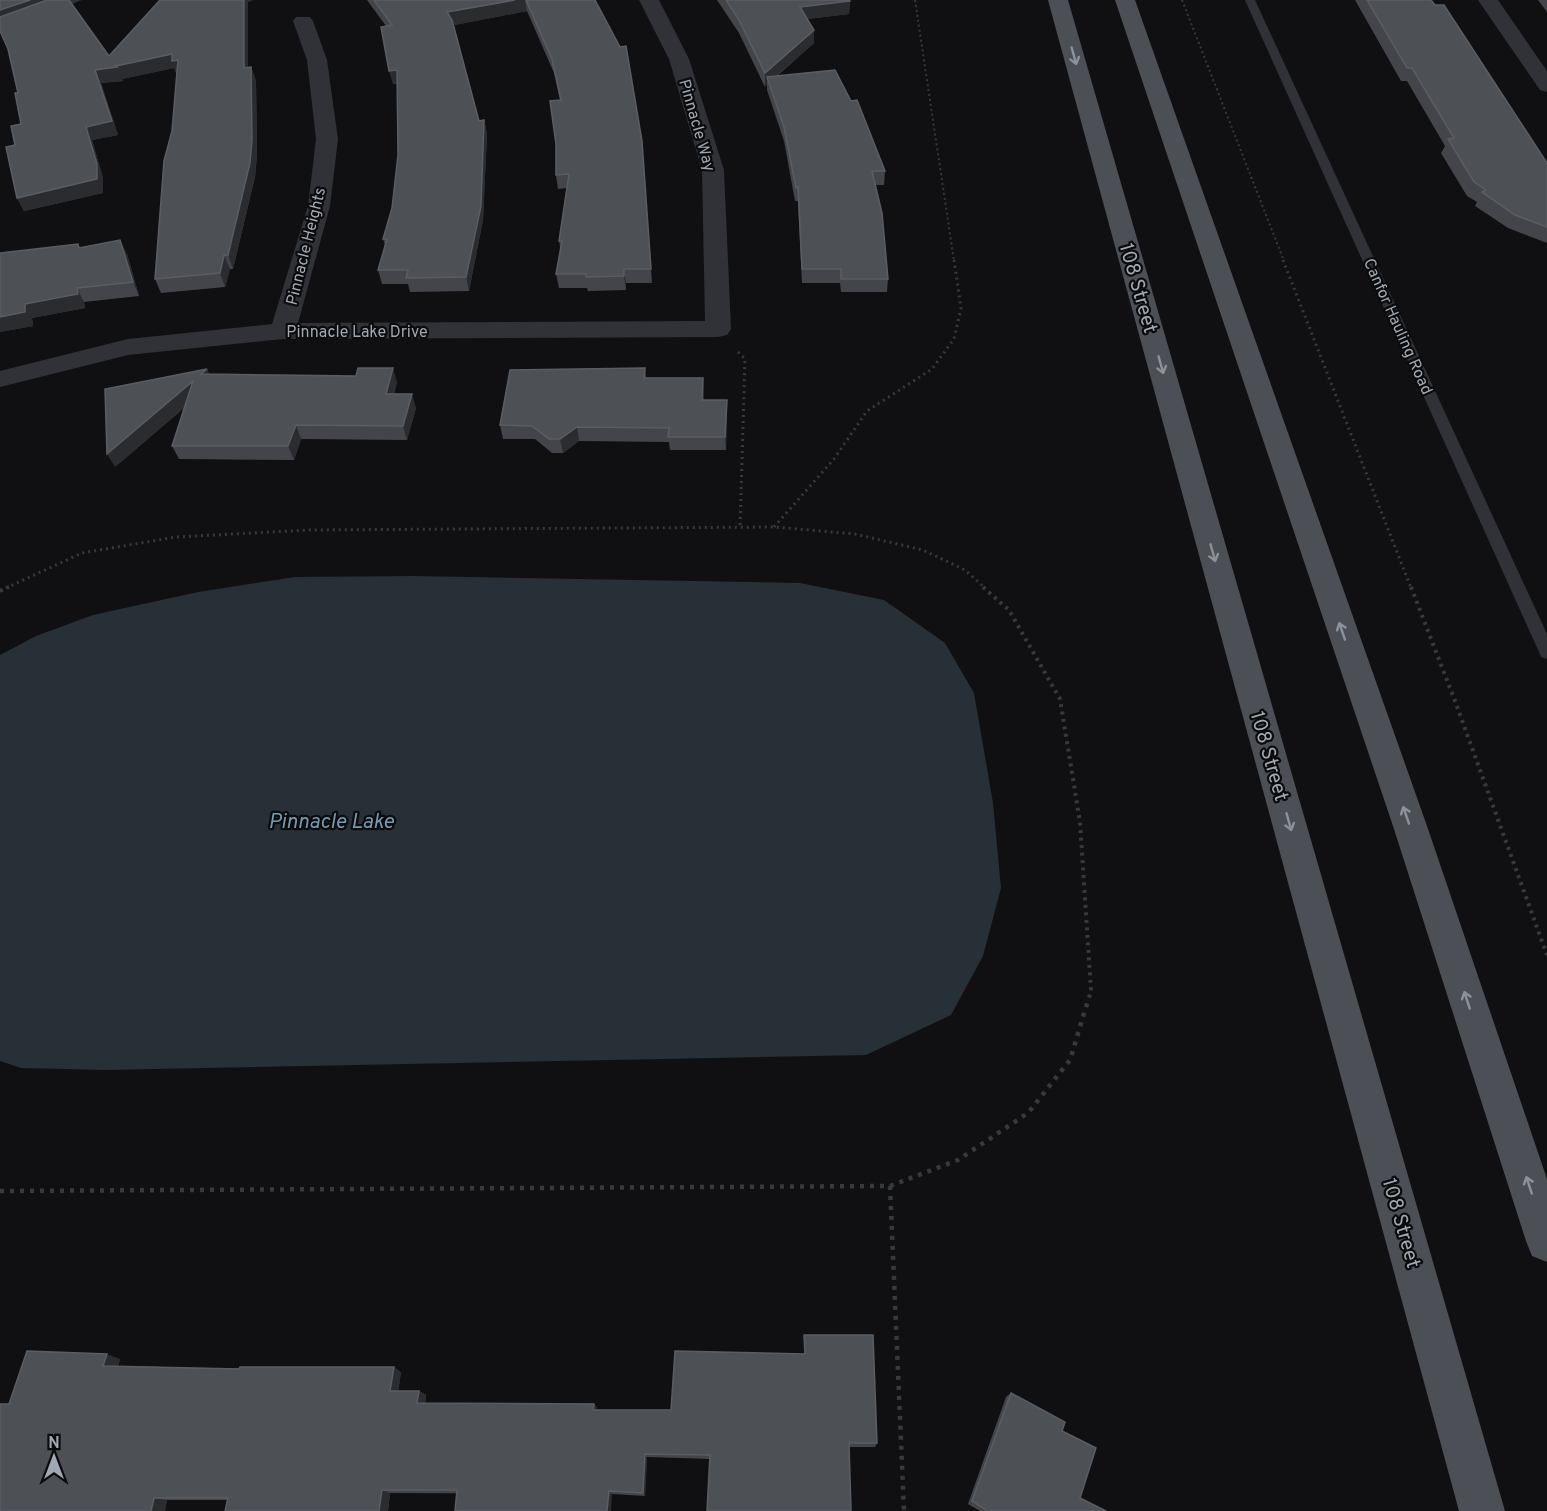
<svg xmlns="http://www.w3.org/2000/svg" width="1547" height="1511" font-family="Overpass,sans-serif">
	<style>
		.water { fill: #263036 }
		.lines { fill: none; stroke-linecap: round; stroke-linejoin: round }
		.path-far3 { stroke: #36393e; stroke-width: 2; stroke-dasharray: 2 3; stroke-linecap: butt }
		.path-far2 { stroke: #36393e; stroke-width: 3; stroke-dasharray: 2 4; stroke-linecap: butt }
		.path-far1 { stroke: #36393e; stroke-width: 4; stroke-dasharray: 3 4.5; stroke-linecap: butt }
		.path { stroke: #36393e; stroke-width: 4.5; stroke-dasharray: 4 6; stroke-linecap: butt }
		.service { fill: #313237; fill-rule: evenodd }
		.minor { fill: #313237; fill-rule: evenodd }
		.primary { fill: #4c4f56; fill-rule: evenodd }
		.wall { fill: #43454a }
		.shaded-wall { fill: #2a2c2f }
		.building { fill: #4d5055; stroke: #5a5e64; stroke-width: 1.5 }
		.oneway { stroke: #8b929c }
		.labels { text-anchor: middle; stroke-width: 4.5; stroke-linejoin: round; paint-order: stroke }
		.far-street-label { font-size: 16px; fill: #a0a8b4; stroke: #0b0b0c }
		.street-label { font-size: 20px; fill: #a0a8b4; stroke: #0b0b0c }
		.water-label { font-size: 21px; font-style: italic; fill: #739bb3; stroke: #0b0b0c }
	</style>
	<rect width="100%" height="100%" fill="#101012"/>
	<!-- water -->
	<path class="water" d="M414,576L800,583L884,600L945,643L974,693L993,803L1001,888L983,956L951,1015L866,1055L105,1070L21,1068L0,1061V655L36,636L93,615L198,592L295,577Z"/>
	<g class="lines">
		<!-- path-far3 -->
		<g class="path-far3">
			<path d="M915,0L954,261"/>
			<path d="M1182,0L1284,261"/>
		</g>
		<!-- path-far2 -->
		<g class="path-far2">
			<path d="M1283,260L1411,588"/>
			<path d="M738,352L745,359L740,528"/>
			<path d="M774,527L834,459L867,411L932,369L954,339L961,308L954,260"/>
			<path d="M6,588L82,553L176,537L309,530L774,527L855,534L923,550L965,570L985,588"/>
		</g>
		<!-- path-far1 -->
		<g class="path-far1">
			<path d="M983,587L1009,610L1060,699L1080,822L1091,990L1089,998"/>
			<path d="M1411,587L1455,701L1547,955"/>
			<path d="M0,591L9,587"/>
		</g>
		<!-- path -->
		<g class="path">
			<path d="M890,1186L904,1511"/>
			<path d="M0,1191L890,1186L958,1160L1028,1113L1070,1060L1089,997"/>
		</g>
		<!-- service -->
		<g class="service">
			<path d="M67,0H82L52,12L43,10Z"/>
			<path d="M1245,0H1255L1547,634V659L1541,657L1539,652Z"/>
		</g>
		<!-- minor -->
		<g class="minor">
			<path d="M639,0H659L689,59L724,170L731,329L727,335L718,337L283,339L128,355L0,387V371L128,339L272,324L308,206L316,139L307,60L293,21L296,17H310L313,21L327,60L338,139L330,206L298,323L705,321L702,170L669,59Z"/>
			<path d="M1478,0H1498L1547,71V92L1540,90Z"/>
		</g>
		<!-- primary -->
		<g class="primary">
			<path d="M1048,0H1068L1505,1511H1459Z"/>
			<path d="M1115,0H1135L1427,826L1547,1179V1262L1532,1256L1526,1241L1393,826Z"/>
		</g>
	</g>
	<!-- wall -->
	<g class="wall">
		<path d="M160,0H253L248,2V68L251,67L256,81L257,154L255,177L233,269H230L225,287L161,293L155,279L172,131L177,75L174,68L122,79L123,81L101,83L118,135L92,140L103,178V193L24,211L17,198L15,145L21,124L18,93L8,49L109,56Z"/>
		<path d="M367,0H595L642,141L652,283H626V290L588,291L587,288H559L556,274L561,252L559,241L567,188L558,189L556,175L560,100L554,73L527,11L454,25L479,121L484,120L487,134L483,220L469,291L410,292L408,284H382L378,270L385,245L383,239L392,208L398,155L397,84H393L386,26Z"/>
		<path d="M717,0L850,1L849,14L807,19L814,43L777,76L885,171L884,185H875L888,279L887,292H841L840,283H802L798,201H795L784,141L767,90V84L765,87L739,33Z"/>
		<path d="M1355,0H1431L1547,163V243L1508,228L1475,206L1477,202L1467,196L1441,153L1445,146L1407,81H1401Z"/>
		<path d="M1538,0H1547V12Z"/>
		<path d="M80,248L127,254L139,296L84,302L85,308L32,318L33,326L0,332Z"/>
		<path d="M645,368L646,378H703L704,400L727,414L726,450H670L669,442L579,441L563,453H552L535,439H503L500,425Z"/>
		<path d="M207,369L209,374L397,382L394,394L416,408L407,440L301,439L294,460L179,459L172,446L184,408L115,467Z"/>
		<path d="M804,1335L877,1443L875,1447H849L710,1459L647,1457L645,1496L612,1494L390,1493L388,1511H225L227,1500H167L165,1511H0L9,1404L120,1359L118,1366L401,1372L398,1391H419L426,1395L425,1403L594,1404L597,1408V1410H671L804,1354Z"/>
		<path d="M1011,1393L1062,1431L1080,1498L1106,1511H980L968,1504L1006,1397Z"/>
	</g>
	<!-- shaded-wall -->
	<g class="shaded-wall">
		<path d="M30,0H58L0,21V10Z"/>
		<path d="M244,0H253L248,2V82L244,68Z"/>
		<path d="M515,0H525L527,11L450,26L447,12Z"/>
		<path d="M850,1L849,14L800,20V7Z"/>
		<path d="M814,30V43L769,82L767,77V84L765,87V73Z"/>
		<path d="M172,54L178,60L177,75L174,68L122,79L123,81L101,83L118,135L92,140L103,178V193L24,211L17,198L86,127L95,70Z"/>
		<path d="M251,67L256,81L257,154L255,177L233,269L228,255Z"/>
		<path d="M397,70L400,83L393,84L389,71Z"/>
		<path d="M484,120L487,134L483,220L469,291L466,277Z"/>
		<path d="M120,240L127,254L139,296L133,282Z"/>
		<path d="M224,255L230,269L225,287L220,273Z"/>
		<path d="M624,269L626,283V290L624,276Z"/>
		<path d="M77,288L84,302L85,308L32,318L33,326L0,332V317L25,304Z"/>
		<path d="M393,368L397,382L390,408L386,394Z"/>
		<path d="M207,369L213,383L201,374Z"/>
		<path d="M703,378L704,391L703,414L702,400Z"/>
		<path d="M193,381L199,395L115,467L107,454Z"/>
		<path d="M412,394L416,408L407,440L403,426Z"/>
		<path d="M727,400V414L726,450L725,437Z"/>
		<path d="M296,425L301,439L294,460L288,446Z"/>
		<path d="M577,427L579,441L563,453L560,439Z"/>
		<path d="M107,1354L120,1359L116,1371L103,1366Z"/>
		<path d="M394,1367L401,1372L398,1395L390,1391Z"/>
		<path d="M419,1391L426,1395L425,1407L417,1403Z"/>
		<path d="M594,1404L597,1408V1415L593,1410Z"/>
		<path d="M645,1454L647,1457L645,1496L643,1493Z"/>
		<path d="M382,1490L390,1493L388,1511H379Z"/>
		<path d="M609,1491L612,1494L611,1511H607Z"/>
		<path d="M154,1498L167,1500L165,1511H151Z"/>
	</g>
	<!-- building -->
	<g class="building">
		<path d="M0,0H30L0,10Z"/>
		<path d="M47,0H69L109,56L160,0H244V68L251,67L252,140L250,163L228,255H224L220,273L155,279L164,161L172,131L178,60L172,61V54L116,66L117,67L95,70L112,121L86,127L97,164V179L17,198L6,147L15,145L11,126L21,124L15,93H18L8,49L0,31V17Z"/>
		<path d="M374,0H515L447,12L452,20L479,121L484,120L481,206L466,277L406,278L408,270H378L387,239H383L392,208L398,155L397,70L389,71L381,27L392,25Z"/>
		<path d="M526,0H595L620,47L626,46L642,141L651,269H624V276L586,277V274H556L562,241H559L569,174L556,175V144L550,101L561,100L552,59Z"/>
		<path d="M726,0H849L850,1L800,7L814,30L765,73L739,20Z"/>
		<path d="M1367,0H1431L1435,5H1444L1547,163V227L1515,215L1482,192L1486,190L1474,182L1448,139L1454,138L1412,68H1407Z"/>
		<path d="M835,70L851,101L857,100L885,171H872L882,213L888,279H841V269H802L798,187L796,188L784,127L767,77Z"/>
		<path d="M120,240L133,282L77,288L78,294L25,304V312L0,317V253L78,244L79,248Z"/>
		<path d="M358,368H393L386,394H412L403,426L296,425L288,446H172L193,381L107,454L105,389L207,369L201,374L356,376Z"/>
		<path d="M645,368L644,378H703L702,400H727L725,437H668L669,428L577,427L560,439H549L532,426L500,425L510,370Z"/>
		<path d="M804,1335H873L877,1443H849L851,1511H707L710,1455L645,1454L643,1493L609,1491L607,1511H455L457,1490H382L379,1511H225L228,1498H154L151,1511H0V1404H9L27,1351L107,1354L103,1366L239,1369L240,1367H394L390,1391H419L417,1403L594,1404L593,1410H671L675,1351L805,1354Z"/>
		<path d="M1011,1393L1065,1422L1062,1431L1096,1448L1080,1498L1106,1511H988L972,1501Z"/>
	</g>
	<!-- one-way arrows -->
	<defs><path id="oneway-shaft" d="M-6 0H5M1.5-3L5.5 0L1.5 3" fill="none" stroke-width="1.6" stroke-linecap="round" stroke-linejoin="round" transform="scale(1.5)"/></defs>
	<g class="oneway">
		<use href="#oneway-shaft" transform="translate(1074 56) rotate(74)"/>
		<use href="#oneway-shaft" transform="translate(1161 365) rotate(74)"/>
		<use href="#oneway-shaft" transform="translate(1213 553) rotate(74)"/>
		<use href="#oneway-shaft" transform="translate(1342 631) rotate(-109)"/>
		<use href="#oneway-shaft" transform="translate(1406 815) rotate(-109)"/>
		<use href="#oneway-shaft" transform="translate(1289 822) rotate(74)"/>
		<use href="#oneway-shaft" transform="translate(1467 1000) rotate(-108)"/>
		<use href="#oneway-shaft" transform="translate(1529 1185) rotate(-108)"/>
	</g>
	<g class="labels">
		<!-- far-street labels -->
		<g class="far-street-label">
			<text transform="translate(698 125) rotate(74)" y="6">Pinnacle Way</text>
			<text transform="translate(305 246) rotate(-76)" y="6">Pinnacle Heights</text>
			<text transform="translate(1399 326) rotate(66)" y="6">Canfor Hauling Road</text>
			<text x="357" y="337">Pinnacle Lake Drive</text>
		</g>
		<!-- street labels -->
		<g class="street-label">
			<text transform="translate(1139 288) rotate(74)" y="7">108 Street</text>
			<text transform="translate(1270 756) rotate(74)" y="7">108 Street</text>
			<text transform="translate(1402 1223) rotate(74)" y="7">108 Street</text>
		</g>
		<!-- water labels -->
		<g class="water-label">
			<text x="331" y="828">Pinnacle Lake</text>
		</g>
	</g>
	<!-- north arrow -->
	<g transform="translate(54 1457)" stroke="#0b0b0c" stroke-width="4.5" paint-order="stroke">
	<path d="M0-4.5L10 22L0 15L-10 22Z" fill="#a0a8b4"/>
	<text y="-9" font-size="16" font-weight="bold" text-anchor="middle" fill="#a0a8b4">N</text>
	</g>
</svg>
